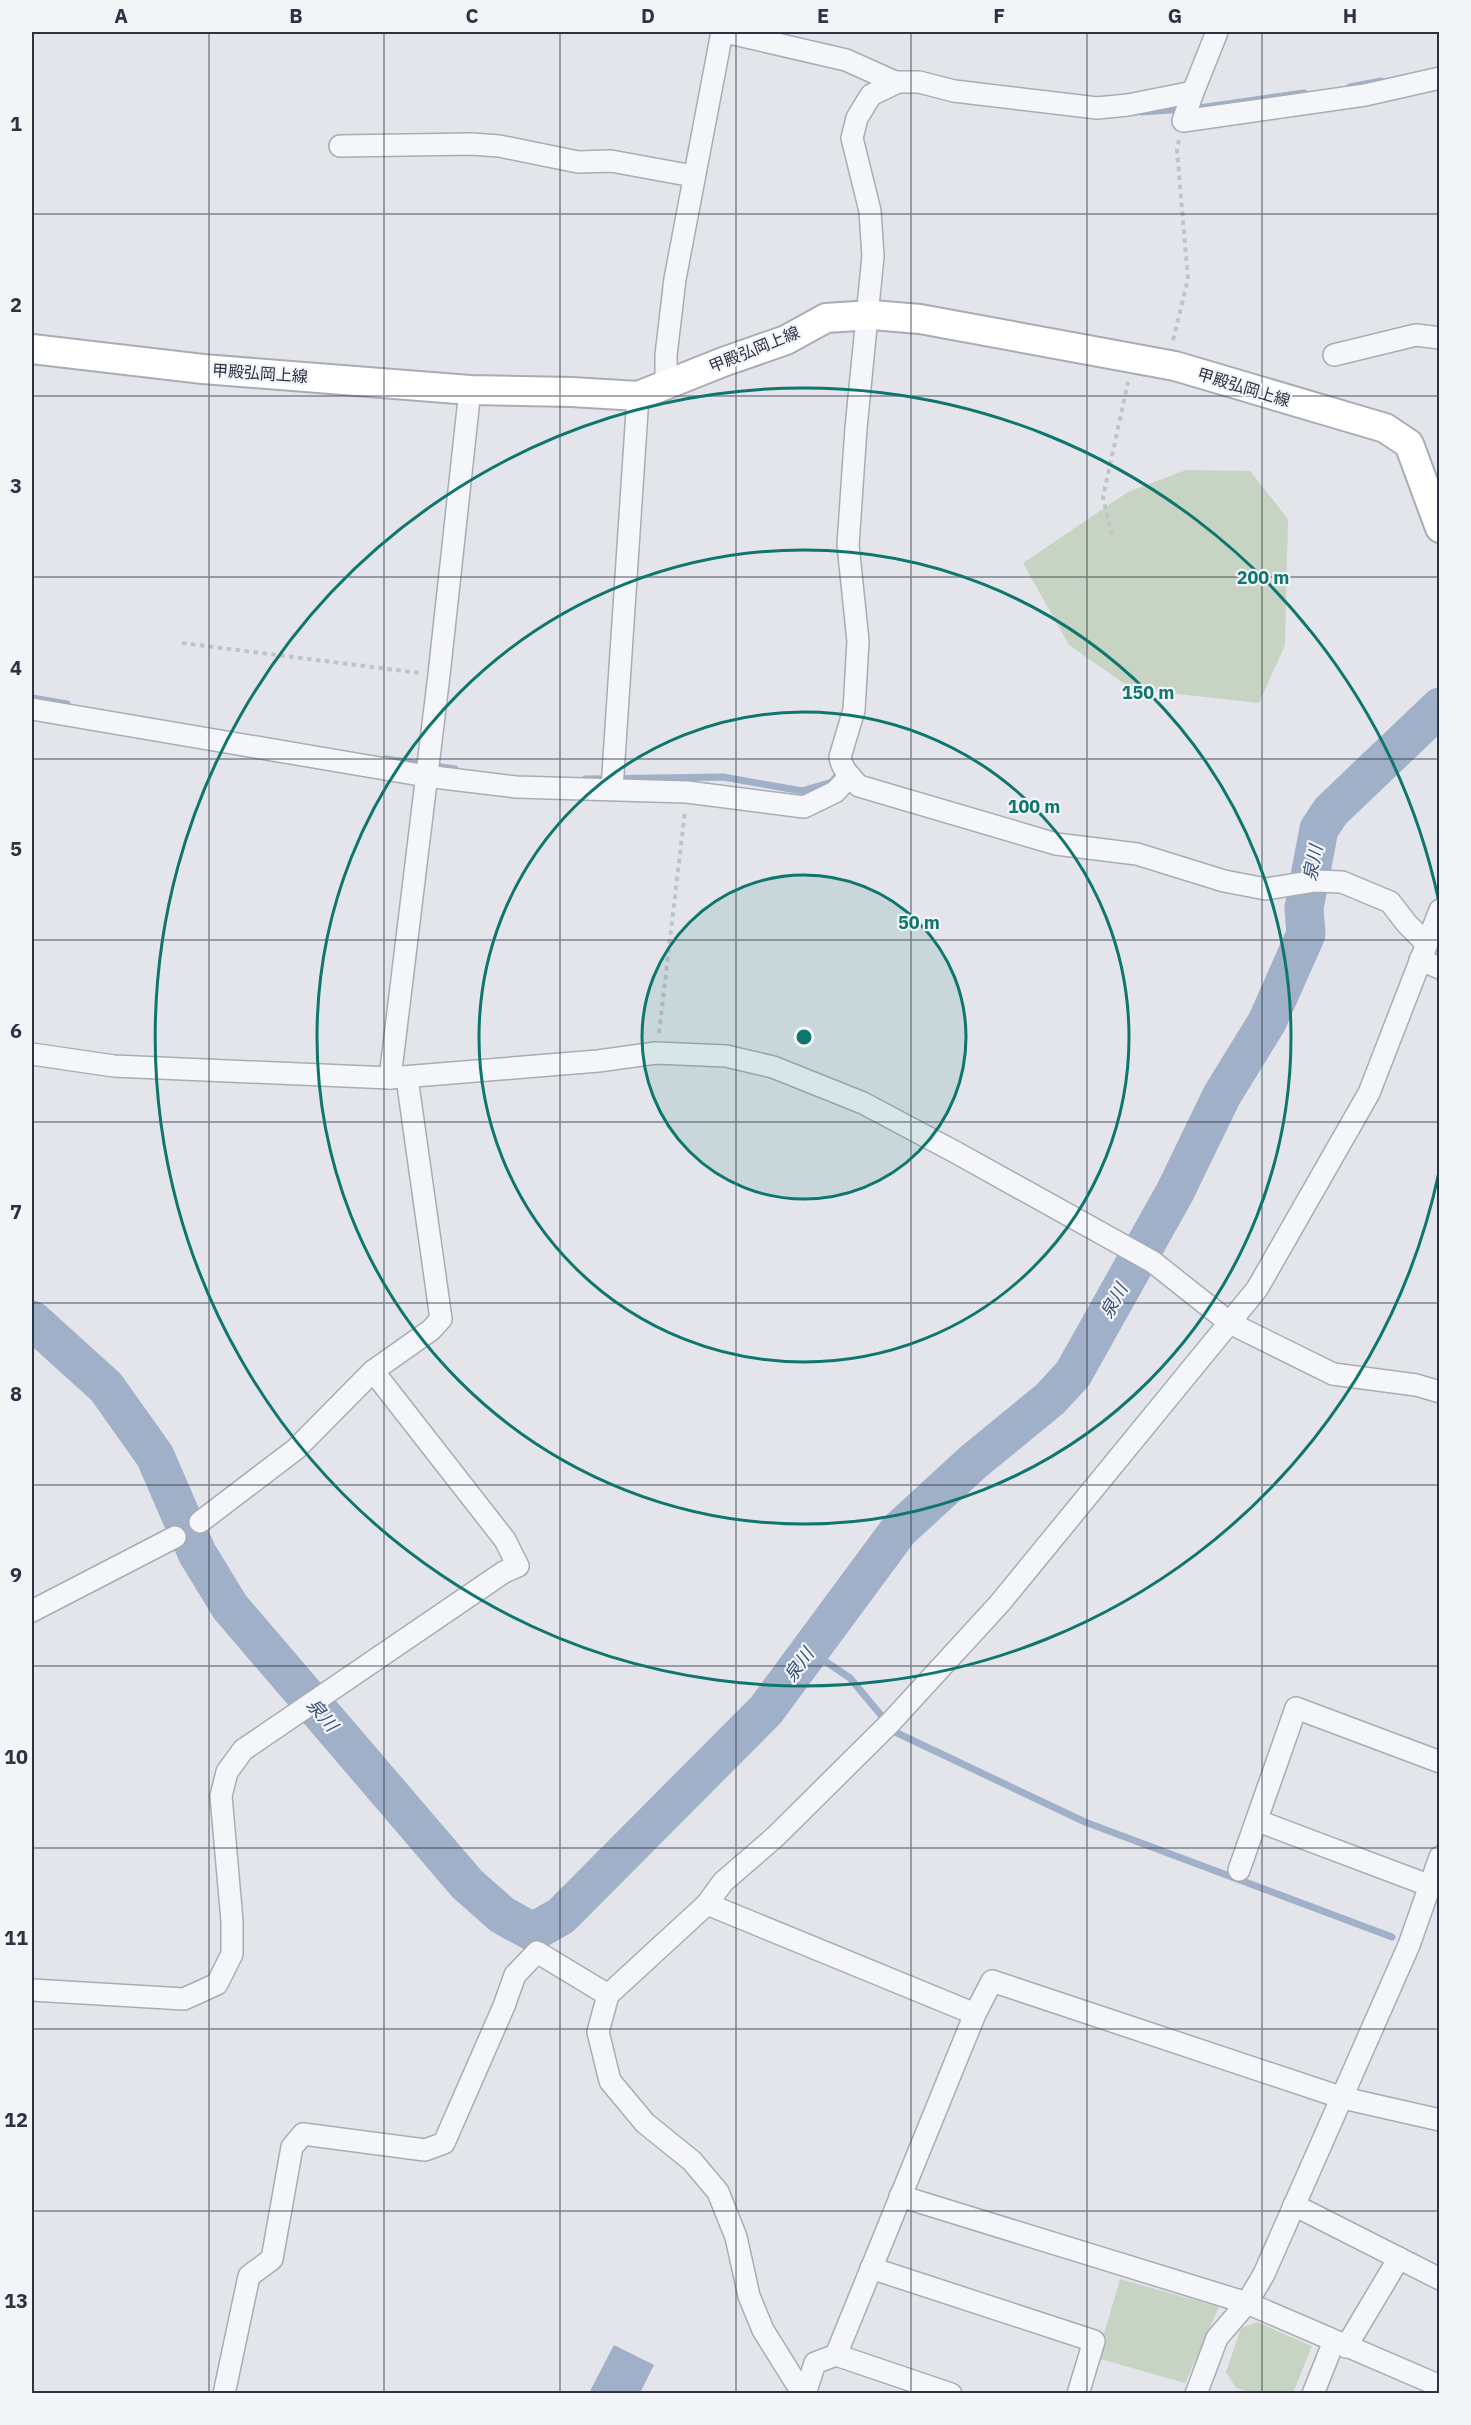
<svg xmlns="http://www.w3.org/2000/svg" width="1471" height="2425" font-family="'IBM Plex Sans','Noto Sans JP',sans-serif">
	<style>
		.green { fill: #c7d4c4 }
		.water { fill: #a0b0c8 }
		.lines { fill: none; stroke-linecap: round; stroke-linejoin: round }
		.stream { stroke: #a0b0c8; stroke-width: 7 }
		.river { stroke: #a0b0c8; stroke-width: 39 }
		.street-casing { stroke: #a8acb4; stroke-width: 24 }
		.secondary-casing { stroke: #a8acb4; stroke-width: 32 }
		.path { stroke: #c0c3c9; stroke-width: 4; stroke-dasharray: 4.5 4.5; stroke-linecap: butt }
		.street { stroke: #f5f6f9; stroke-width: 21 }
		.secondary { stroke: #fff; stroke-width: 28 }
		.grid { fill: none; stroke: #2b3242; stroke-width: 1.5; stroke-opacity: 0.55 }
		.ring { fill: none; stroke: #0f766e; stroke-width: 3 }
		.labels { text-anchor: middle; stroke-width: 4.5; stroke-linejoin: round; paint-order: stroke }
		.street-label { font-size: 16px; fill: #2b3242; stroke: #f2f4f8 }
		.water-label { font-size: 18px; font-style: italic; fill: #374e74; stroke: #f2f4f8 }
		.centre { fill: #0f766e; stroke: #f2f4f8; stroke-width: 3 }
		.ring-label { font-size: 18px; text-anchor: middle; font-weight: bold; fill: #0f766e; stroke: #f2f4f8; stroke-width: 4.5; stroke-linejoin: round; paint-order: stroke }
		.neatline { fill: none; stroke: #2b3242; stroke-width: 2 }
		.grid-label { font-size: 20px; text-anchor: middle; font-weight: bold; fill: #2b3242 }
	</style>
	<rect width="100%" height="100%" fill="#e3e5ea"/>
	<!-- green -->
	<g class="green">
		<path d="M1186,470L1250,471L1288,519L1285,645L1259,703L1132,689L1069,645L1023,563L1128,492Z"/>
		<path d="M1120,2279L1219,2307L1185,2383L1097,2358Z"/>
		<path d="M1257,2322L1312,2346L1293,2393H1253L1236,2388L1226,2372L1241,2328Z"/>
	</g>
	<!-- water -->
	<path class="water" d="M614,2345L654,2365L640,2393H589Z"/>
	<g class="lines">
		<!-- stream -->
		<g class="stream">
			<path d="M1350,87L1381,81"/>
			<path d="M1142,112L1199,108L1304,93"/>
			<path d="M32,698L67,704"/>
			<path d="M386,759L455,769"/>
			<path d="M585,779L723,777L802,791L832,782L836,777"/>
			<path d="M810,1651L850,1678L895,1732L1085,1822L1392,1937"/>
		</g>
		<!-- river -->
		<path class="river" d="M32,1320L106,1387L155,1456L197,1553L230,1607L467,1884L502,1915L533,1932L561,1916L766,1710L899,1530L973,1462L1050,1399L1073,1374L1175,1192L1222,1095L1267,1022L1306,934L1304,908L1319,829L1331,811L1440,707"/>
		<!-- street casing -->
		<g class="street-casing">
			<g id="street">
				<path d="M725,32L846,60L895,82"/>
				<path d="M1193,92L1217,32"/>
				<path d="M340,146L472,144L499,146L578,162L611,161L693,176"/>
				<path d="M1334,355L1416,335L1440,338"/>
				<path d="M666,385V355L675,279L722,32"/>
				<path d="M32,709L426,776L516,787L687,792L804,807L835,792L850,776"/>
				<path d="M612,789L638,396"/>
				<path d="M1426,943L1407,924L1390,902L1342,882L1315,881L1266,889L1224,881L1137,854L1056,844L859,786C850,777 842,769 840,757L854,710L858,641L848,545L856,428L873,256L870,211L852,138L857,118L871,95L898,82H919L954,91L1097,108L1128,105L1193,92L1183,121L1365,95L1440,78"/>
				<path d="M1420,960L1440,968"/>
				<path d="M32,1054L114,1066L390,1078L598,1061L656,1053L726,1056L773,1067L863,1103L957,1153L1153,1262L1230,1323L1333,1374L1416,1385L1440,1392"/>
				<path d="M390,1078L439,675L470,390"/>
				<path d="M200,1522L296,1449L373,1371L431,1330L441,1319L407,1078"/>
				<path d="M32,1611L175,1537"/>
				<path d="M1258,1821L1428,1885"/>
				<path d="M1239,1870L1296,1708L1440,1762"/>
				<path d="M707,1904L975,2014"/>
				<path d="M32,1990L184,1999L217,1984L232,1954V1921L221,1796L227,1772L243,1750L504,1572L518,1566L505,1540L373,1371"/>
				<path d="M900,2196L1247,2303L1440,2386"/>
				<path d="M1294,2205L1440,2279"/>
				<path d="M871,2268L1094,2341L1078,2394"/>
				<path d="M1346,2347L1399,2258"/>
				<path d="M836,2355L975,2014L992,1981L1343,2098L1440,2120"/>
				<path d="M807,2387L796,2383L763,2330L749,2296L736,2237L718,2192L692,2161L645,2123L610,2081L598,2032L608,1995L707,1904L723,1882L775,1837L891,1722L1000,1603L1257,1289L1369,1093L1440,910"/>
				<path d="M224,2394L249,2276L272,2259L292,2147L303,2134L425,2150L444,2143L504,2006L515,1975L537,1952L608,1995"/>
				<path d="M805,2394L815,2363L836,2355L951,2394"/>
				<path d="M1196,2394L1217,2338L1247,2303L1264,2274L1409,1945L1440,1857"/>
				<path d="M1313,2394L1334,2341"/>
			</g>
		</g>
		<!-- secondary casing -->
		<g class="secondary-casing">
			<path id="secondary" d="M32,349L203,369L470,390L572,392L638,396L723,362L786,340L826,318L872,315L920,319L1175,366L1385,428L1409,444L1440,528"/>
		</g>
		<!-- path -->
		<g class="path">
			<path d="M1173,340L1188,279L1177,150L1179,140"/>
			<path d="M1112,535L1103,497L1128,382"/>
			<path d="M182,643L420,673"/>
			<path d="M659,1033L685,811"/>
		</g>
		<!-- street -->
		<use href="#street" class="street"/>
		<!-- secondary -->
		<use href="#secondary" class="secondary"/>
	</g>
	<!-- grid -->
	<path class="grid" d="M209,32V2394M384,32V2394M560,32V2394M736,32V2394M911,32V2394M1087,32V2394M1262,32V2394M32,214H1440M32,396H1440M32,577H1440M32,759H1440M32,940H1440M32,1122H1440M32,1303H1440M32,1485H1440M32,1666H1440M32,1848H1440M32,2029H1440M32,2211H1440"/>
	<!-- distance rings -->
	<circle cx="804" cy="1037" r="162" fill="#0f766e" fill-opacity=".12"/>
	<g class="ring">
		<circle cx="804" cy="1037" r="162"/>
		<circle cx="804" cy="1037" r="325"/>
		<circle cx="804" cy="1037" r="487"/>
		<path d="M1439 1172A649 649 0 1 1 1439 902"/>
	</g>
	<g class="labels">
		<!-- street labels -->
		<g class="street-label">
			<text transform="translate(754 349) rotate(-22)" y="6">甲殿弘岡上線</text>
			<text transform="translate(260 373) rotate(4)" y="6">甲殿弘岡上線</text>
			<text transform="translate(1244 387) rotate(17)" y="6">甲殿弘岡上線</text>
		</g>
		<!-- water labels -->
		<g class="water-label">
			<text transform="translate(1313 863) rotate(-79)" y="6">泉川</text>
			<text transform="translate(1114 1301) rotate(-61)" y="6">泉川</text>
			<text transform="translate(799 1665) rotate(-54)" y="6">泉川</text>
			<text transform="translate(322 1715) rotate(49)" y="6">泉川</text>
		</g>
	</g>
	<circle cx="804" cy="1037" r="9" class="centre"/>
	<g class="ring-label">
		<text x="1263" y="584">200 m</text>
		<text x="1148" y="699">150 m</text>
		<text x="1034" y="813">100 m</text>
		<text x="919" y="929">50 m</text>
	</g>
	<!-- border -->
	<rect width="1471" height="2425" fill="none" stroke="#f2f4f8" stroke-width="66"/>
	<rect x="33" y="33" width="1405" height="2359" class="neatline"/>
	<g class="grid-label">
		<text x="121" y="23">A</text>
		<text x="296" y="23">B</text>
		<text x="472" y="23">C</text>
		<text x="648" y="23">D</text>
		<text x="823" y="23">E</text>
		<text x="999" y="23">F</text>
		<text x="1175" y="23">G</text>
		<text x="1350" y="23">H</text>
		<text x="16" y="131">1</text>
		<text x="16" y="312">2</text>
		<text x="16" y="493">3</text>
		<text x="16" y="675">4</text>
		<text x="16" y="856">5</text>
		<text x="16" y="1038">6</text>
		<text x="16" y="1219">7</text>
		<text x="16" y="1401">8</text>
		<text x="16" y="1582">9</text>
		<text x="16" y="1764">10</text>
		<text x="16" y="1945">11</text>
		<text x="16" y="2127">12</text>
		<text x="16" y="2308">13</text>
	</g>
</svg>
